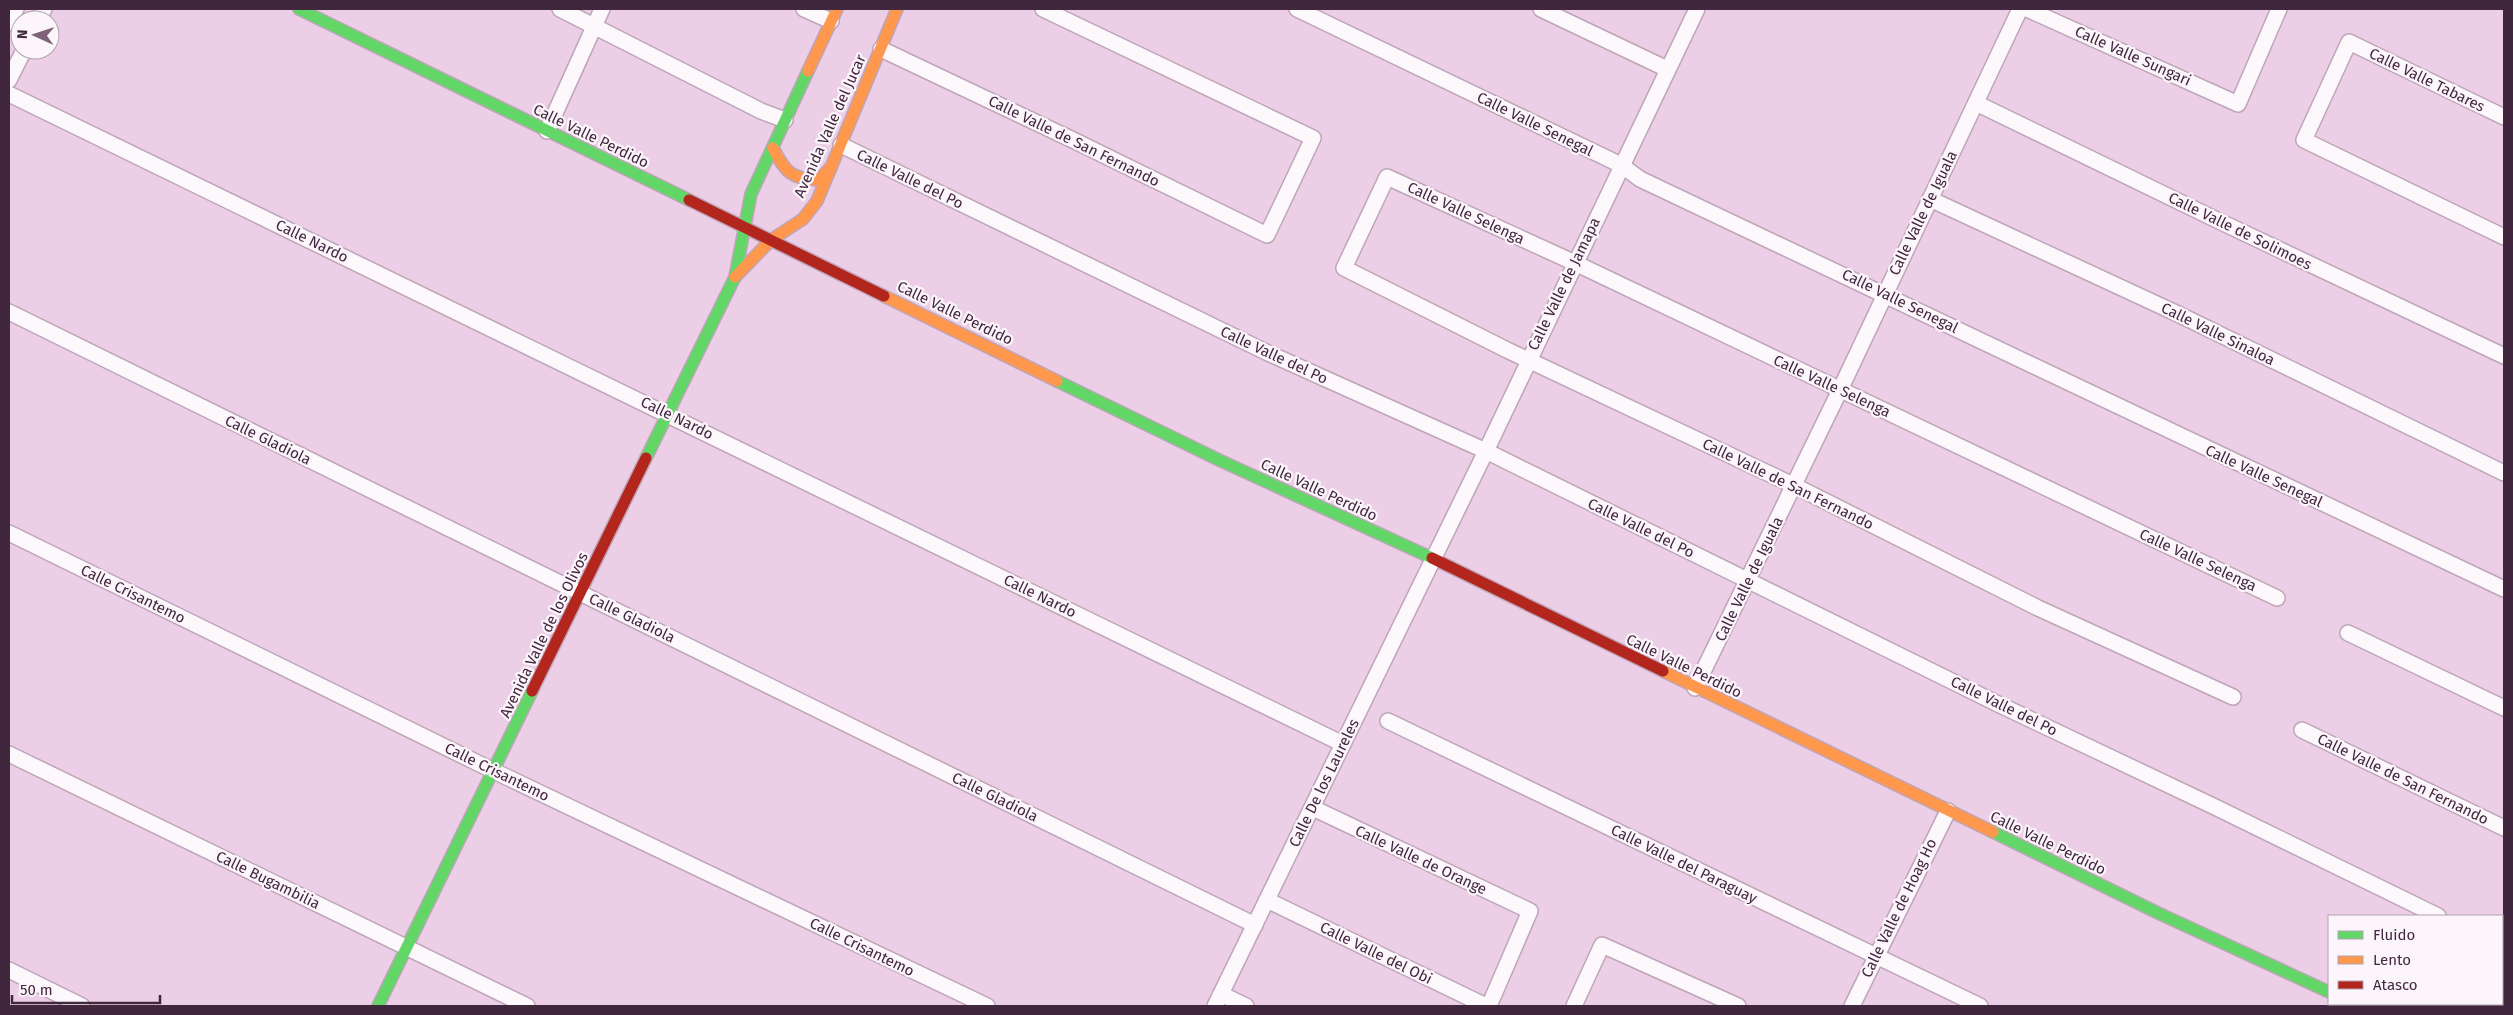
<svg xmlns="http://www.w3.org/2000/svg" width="2513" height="1015" font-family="'Fira Sans',sans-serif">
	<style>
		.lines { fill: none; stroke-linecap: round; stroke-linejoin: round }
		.street-casing { stroke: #bea5b9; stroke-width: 18 }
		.fast-casing { stroke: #bea5b9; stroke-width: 14 }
		.slow-casing { stroke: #bea5b9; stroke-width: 14 }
		.jam-casing { stroke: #bea5b9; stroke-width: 14 }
		.street { stroke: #fcf8fb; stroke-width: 15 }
		.fast { stroke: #63d668; stroke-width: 11 }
		.slow { stroke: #ff974d; stroke-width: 11 }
		.jam { stroke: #b3261e; stroke-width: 11 }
		.labels { text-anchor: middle; stroke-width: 4.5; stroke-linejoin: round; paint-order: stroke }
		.street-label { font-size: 15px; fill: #41273d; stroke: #fcf5fb }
	</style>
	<rect width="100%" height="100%" fill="#eccfe6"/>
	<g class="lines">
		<!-- street casing -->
		<g class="street-casing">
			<g id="street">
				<path d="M560,9L761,111L785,120"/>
				<path d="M804,9L831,21"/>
				<path d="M1297,9L1621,165L1640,179L2504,589"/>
				<path d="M1541,9L1667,69"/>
				<path d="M2027,9L2238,104L2279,9"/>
				<path d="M39,20L44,9"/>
				<path d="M9,23L16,9"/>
				<path d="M881,49L1073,140L1267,235L1313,138L1043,9"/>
				<path d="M9,80L24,50"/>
				<path d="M9,94L1343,744"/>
				<path d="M1976,103L2221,222L2504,356"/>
				<path d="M2504,117L2349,42L2304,140L2504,237"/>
				<path d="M547,131L602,9"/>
				<path d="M841,145L1268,353L1486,451L1998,704L2213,806L2438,916"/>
				<path d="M1930,199L2178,314L2504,473"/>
				<path d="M9,312L1255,925"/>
				<path d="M9,533L494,771L987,1006"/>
				<path d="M2348,633L2504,708"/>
				<path d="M1695,688L1840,390L2020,9"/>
				<path d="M2233,697L2038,608L1793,485L1507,350L1344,268L1387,177L1575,263L2277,598"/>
				<path d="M1388,721L1980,1006"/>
				<path d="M2302,730L2504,828"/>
				<path d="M9,754L527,1006"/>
				<path d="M1313,808L1530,911L1489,1006"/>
				<path d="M1267,900L1486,1006"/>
				<path d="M2502,947L2504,949"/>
				<path d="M9,970L82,1006"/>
				<path d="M1221,994L1246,1006"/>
				<path d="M1215,1006L1486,451L1697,9"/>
				<path d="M1574,1006L1602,945L1738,1006"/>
				<path d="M1852,1006L1948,811"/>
			</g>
		</g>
		<!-- fast casing -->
		<g class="fast-casing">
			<g id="fast">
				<path d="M299,9L689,200"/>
				<path d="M1057,381L1219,460L1432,558"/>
				<path d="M646,458L735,277L751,194L808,71"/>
				<path d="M1993,832L2158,913L2329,992"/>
				<path d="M378,1006L532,691"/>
			</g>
		</g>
		<!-- slow casing -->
		<g class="slow-casing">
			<g id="slow">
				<path d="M808,71L837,9"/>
				<path d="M773,148C785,172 791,179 819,180L831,167"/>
				<path d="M735,277L771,240L803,219L817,201L897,9"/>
				<path d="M884,296L1057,381"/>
				<path d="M1663,671L1993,832"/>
			</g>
		</g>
		<!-- jam casing -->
		<g class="jam-casing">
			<g id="jam">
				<path d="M689,200L884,296"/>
				<path d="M1432,558L1663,671"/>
				<path d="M532,691L646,458"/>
				<path d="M2355,1004L2361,1006"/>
			</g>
		</g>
		<!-- street -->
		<use href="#street" class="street"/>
		<!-- fast -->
		<use href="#fast" class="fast"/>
		<!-- slow -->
		<use href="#slow" class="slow"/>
		<!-- jam -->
		<use href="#jam" class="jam"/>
	</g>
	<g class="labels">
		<!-- street labels -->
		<g class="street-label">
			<text transform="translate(2133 56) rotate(24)" y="5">Calle Valle Sungari</text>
			<text transform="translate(2427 80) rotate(26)" y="5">Calle Valle Tabares</text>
			<text transform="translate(1535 124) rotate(26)" y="5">Calle Valle Senegal</text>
			<text transform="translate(830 126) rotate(-66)" y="5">Avenida Valle del Jucar</text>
			<text transform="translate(591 136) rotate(26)" y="5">Calle Valle Perdido</text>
			<text transform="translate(1074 141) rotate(26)" y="5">Calle Valle de San Fernando</text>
			<text transform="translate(910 179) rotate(26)" y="5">Calle Valle del Po</text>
			<text transform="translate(1466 213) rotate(25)" y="5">Calle Valle Selenga</text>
			<text transform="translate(1923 213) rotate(-64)" y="5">Calle Valle de Iguala</text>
			<text transform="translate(2240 231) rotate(26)" y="5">Calle Valle de Solimoes</text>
			<text transform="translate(312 241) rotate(26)" y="5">Calle Nardo</text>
			<text transform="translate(1564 284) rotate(-64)" y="5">Calle Valle de Jamapa</text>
			<text transform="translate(1900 301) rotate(26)" y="5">Calle Valle Senegal</text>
			<text transform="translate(955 313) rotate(26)" y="5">Calle Valle Perdido</text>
			<text transform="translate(2218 334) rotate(26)" y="5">Calle Valle Sinaloa</text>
			<text transform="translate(1274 355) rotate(25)" y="5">Calle Valle del Po</text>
			<text transform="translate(1832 386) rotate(25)" y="5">Calle Valle Selenga</text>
			<text transform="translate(677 418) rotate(26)" y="5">Calle Nardo</text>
			<text transform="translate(268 440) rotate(26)" y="5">Calle Gladiola</text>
			<text transform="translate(2264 476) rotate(25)" y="5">Calle Valle Senegal</text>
			<text transform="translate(1788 484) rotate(26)" y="5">Calle Valle de San Fernando</text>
			<text transform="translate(1319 490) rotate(25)" y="5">Calle Valle Perdido</text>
			<text transform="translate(1641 528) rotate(26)" y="5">Calle Valle del Po</text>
			<text transform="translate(2198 560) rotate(25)" y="5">Calle Valle Selenga</text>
			<text transform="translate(1749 579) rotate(-64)" y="5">Calle Valle de Iguala</text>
			<text transform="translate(133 594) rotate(26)" y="5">Calle Crisantemo</text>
			<text transform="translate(1040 596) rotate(26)" y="5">Calle Nardo</text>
			<text transform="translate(632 618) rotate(26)" y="5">Calle Gladiola</text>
			<text transform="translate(544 635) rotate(-64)" y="5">Avenida Valle de los Olivos</text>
			<text transform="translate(1684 666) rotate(26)" y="5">Calle Valle Perdido</text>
			<text transform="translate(2004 706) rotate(26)" y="5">Calle Valle del Po</text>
			<text transform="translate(497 772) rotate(26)" y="5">Calle Crisantemo</text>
			<text transform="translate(2403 779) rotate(26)" y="5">Calle Valle de San Fernando</text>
			<text transform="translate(1324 783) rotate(-64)" y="5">Calle De los Laureles</text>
			<text transform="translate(995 797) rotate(26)" y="5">Calle Gladiola</text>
			<text transform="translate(2048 843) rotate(26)" y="5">Calle Valle Perdido</text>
			<text transform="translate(1421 860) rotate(25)" y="5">Calle Valle de Orange</text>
			<text transform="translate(1684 864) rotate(26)" y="5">Calle Valle del Paraguay</text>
			<text transform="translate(268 880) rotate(26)" y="5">Calle Bugambilia</text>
			<text transform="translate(1899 908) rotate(-64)" y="5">Calle Valle de Hoag Ho</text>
			<text transform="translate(862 947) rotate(26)" y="5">Calle Crisantemo</text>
			<text transform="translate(1376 953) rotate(26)" y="5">Calle Valle del Obi</text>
		</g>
	</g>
	<!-- border -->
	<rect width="2513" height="1015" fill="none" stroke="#41273d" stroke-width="20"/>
	<!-- legend -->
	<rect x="2328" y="915" width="175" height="90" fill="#fcf5fb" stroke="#b1a3af"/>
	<rect x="2338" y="931" width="25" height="8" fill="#63d668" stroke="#b1a3af"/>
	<text x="2373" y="940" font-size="15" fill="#41273d">Fluido</text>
	<rect x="2338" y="956" width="25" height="8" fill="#ff974d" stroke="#b1a3af"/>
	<text x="2373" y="965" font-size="15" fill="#41273d">Lento</text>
	<rect x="2338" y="981" width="25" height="8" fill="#b3261e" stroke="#b1a3af"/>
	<text x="2373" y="990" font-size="15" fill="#41273d">Atasco</text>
	<!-- north arrow -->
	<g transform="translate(35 35) rotate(273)"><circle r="24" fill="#fcf5fb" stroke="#b1a3af"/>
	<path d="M0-4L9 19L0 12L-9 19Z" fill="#7d6278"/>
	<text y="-8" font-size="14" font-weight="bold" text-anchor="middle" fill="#41273d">N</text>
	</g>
	<!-- scale -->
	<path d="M12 995v8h148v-8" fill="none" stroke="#41273d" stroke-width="2.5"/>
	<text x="20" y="995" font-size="15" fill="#41273d" stroke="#fcf5fb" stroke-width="4" paint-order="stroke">50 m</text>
</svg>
